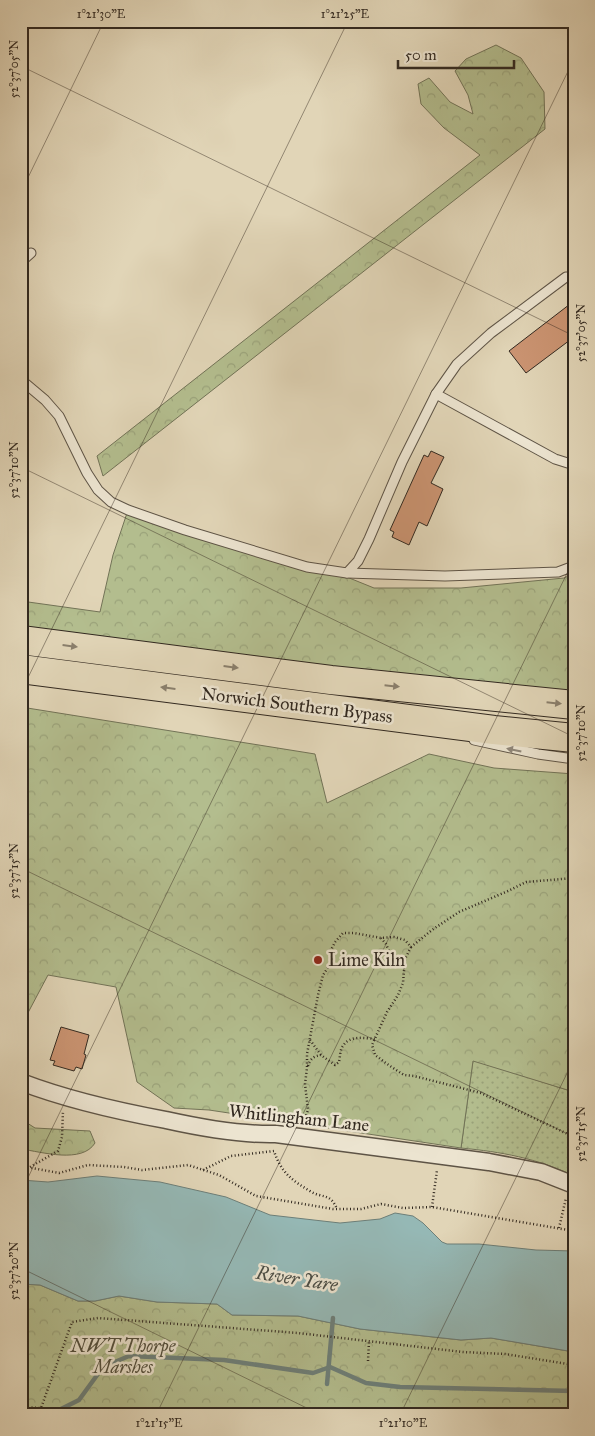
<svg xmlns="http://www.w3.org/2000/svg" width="595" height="1436" font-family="'IM FELL Great Primer',serif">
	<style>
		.grass { fill: url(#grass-dots); stroke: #727357 }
		.forest { fill: url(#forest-crowns); stroke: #727357 }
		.water { fill: #95b8b5; stroke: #6d7f79 }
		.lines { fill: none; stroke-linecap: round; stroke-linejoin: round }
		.stream { stroke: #6d7f79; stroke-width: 4.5 }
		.building { fill: #cb9472; stroke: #322920 }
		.service-casing { stroke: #5e5446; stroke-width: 11 }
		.minor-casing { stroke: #5e5446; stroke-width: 19 }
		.trunk-casing { stroke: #322920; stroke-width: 30 }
		.path { stroke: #322920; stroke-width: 2.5; stroke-dasharray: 1 2.5; stroke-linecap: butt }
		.service { stroke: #ece4d0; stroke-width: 9 }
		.minor { stroke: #ece4d0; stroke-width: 16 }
		.trunk { stroke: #e1d5b7; stroke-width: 28 }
		.oneway { fill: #8a7f6c }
		.oneway2 { fill: #8f8678 }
		.ticks { fill: none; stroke: #322920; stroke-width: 1; stroke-opacity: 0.45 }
		.poi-dot { fill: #8f2418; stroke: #ece4d0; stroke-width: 2 }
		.labels { text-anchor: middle; stroke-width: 5; stroke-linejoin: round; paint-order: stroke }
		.street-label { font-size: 18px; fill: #322920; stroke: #ece4d0 }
		.poi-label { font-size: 18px; fill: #322920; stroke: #ece4d0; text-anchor: start }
		.park-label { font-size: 18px; font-style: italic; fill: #524e3c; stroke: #ece4d0 }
		.water-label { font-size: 19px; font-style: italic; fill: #4b4d45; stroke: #ece4d0 }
		.neatline { fill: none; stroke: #322920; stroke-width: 2 }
		.ticks-label { font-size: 12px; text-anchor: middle; fill: #322920 }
	</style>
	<defs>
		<pattern id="grass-dots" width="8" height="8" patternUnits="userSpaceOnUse" patternTransform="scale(1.25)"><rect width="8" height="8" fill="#b3bd8e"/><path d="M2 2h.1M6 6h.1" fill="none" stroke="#9aa27a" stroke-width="1.8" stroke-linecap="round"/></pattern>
		<pattern id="forest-crowns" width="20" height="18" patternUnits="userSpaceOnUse" patternTransform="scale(1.25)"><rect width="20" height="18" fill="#b3bd8e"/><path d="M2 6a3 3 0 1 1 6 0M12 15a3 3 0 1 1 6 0" fill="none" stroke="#9aa27a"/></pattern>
	</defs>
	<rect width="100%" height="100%" fill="#e1d5b7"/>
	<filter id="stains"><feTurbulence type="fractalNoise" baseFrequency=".004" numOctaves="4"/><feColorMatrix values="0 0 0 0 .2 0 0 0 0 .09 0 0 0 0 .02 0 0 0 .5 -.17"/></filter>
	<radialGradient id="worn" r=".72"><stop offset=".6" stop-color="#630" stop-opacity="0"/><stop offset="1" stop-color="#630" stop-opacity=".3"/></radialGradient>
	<!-- grass -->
	<path class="grass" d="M473,1060L574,1092V1176C536,1158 502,1152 461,1148Z"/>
	<!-- forest -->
	<g class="forest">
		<path d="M496,45L521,58L544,92L545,129L103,476L97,456L480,155L444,128L421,104L418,84L429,78L450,102L473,114L468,95L455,71L466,59Z"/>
		<path d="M128,510L332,571L374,588H461L564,578L574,573V699L21,631V601L100,612L113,555Z"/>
		<path d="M21,707L315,754L327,803L429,754L494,768L574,774V1092L473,1061L461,1148L209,1110L174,1108L137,1082L116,987L48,975L21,1026Z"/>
		<path d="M21,1119L35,1128L90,1131L95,1143C82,1164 42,1152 21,1149Z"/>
		<path d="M21,1284L40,1285L78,1301H95L119,1296L157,1302L217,1304L232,1315L298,1316L360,1329L461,1340L491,1338L574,1352V1415H21Z"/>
	</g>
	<!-- water -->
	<path class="water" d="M97,1176L160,1182L226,1197L270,1215L340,1223L380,1219L395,1213L413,1216L423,1223L442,1242L447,1244H479L536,1250L574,1251V1352L491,1338L461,1340L360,1329L298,1316L232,1315L217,1304L157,1302L119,1296L95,1301H78L40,1285L21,1284V1180L48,1182Z"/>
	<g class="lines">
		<!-- stream -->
		<g class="stream">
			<path d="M327,1384L333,1318"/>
			<path d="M49,1415L79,1400L103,1367L129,1356L224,1360L313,1373L330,1367L366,1383L400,1387L574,1391"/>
		</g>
	</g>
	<!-- building -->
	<g class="building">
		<path d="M574,301V337L526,373L509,351Z"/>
		<path d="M431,451L444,457L431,483L443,489L427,526L419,522L409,545L392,537L394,532L390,530L424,455L428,457Z"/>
		<path d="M61,1027L89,1035L84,1054L86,1055L82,1069L76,1067L74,1071L53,1065L55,1061L50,1060Z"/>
	</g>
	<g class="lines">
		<!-- service casing -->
		<g class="service-casing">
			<g id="service">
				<path d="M21,262L31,253"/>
				<path d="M21,382L26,384L45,400L59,416L87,473L98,490L111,502L128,510L185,530L307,567L347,573L358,561L369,539L402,462L436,394L457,364L491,333L566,277"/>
				<path d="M436,394L555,459L574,465"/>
				<path d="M347,573L445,576L558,572L574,566"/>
				<path d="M474,740L538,754L574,759"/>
			</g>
		</g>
		<!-- minor casing -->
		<g class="minor-casing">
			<path id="minor" d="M21,1082C68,1100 117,1111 166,1120C202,1128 240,1135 276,1134L489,1162L541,1172L574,1185"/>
		</g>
		<!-- trunk casing -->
		<g class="trunk-casing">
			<g id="trunk">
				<path d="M21,640L331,680L574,705"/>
				<path d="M21,669L494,730L574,738"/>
			</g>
		</g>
		<!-- path -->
		<g class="path">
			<path d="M381,938L386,944L391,956L405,969"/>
			<path d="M411,947L405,959L403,983L398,995L387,1012L372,1045L375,1055L390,1066L404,1075L414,1076L481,1093L574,1137"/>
			<path d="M310,1040L321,1055L335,1065L339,1062C340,1058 340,1049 343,1046C349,1035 365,1038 375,1039"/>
			<path d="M308,1066C310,1059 314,1056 321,1055"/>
			<path d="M304,1122L308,1110L305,1084L307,1068V1054L318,995L323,975L329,966L331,950L335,942L343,933H354L381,938L394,937L405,940L411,947L432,930L459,912L508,891L526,882L574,878"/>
			<path d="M21,1166L59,1173L88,1165L124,1167L142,1170L188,1165L219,1175L256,1196L333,1209H361L381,1204L403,1208L432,1207L574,1231"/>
			<path d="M30,1167L58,1151L62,1137L63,1111"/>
			<path d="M203,1170L231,1156L274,1151C281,1172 291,1180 310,1191C322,1199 330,1192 337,1209"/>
			<path d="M432,1207L437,1170"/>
			<path d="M559,1228L566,1198"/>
			<path d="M368,1361L369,1342"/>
			<path d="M21,1407L41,1408L72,1322L98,1318L298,1333L463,1352L505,1354L574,1365"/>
		</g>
		<!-- service -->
		<use href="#service" class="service"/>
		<!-- minor -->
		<use href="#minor" class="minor"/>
		<!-- trunk -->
		<use href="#trunk" class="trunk"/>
	</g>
	<!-- one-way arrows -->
	<defs><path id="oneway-solid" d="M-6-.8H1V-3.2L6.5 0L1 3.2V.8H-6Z" transform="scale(1.25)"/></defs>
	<g class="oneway">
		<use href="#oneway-solid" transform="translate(70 646) rotate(7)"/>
		<use href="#oneway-solid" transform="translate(231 667) rotate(7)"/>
		<use href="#oneway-solid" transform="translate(392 686) rotate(6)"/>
		<use href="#oneway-solid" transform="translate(168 688) rotate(-173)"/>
		<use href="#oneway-solid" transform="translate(554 703) rotate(6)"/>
	</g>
	<use class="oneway2" href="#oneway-solid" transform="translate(514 750) rotate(-168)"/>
	<!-- ticks -->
	<path class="ticks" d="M21,66L574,336M21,192L104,21M21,467L574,737M21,692L348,21M21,868L574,1137M21,1192L574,59M21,1268L321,1415M156,1415L574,559M400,1415L574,1059"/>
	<!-- markers -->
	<circle class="poi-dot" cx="318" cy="960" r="5"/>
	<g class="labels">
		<!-- street labels -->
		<g class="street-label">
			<text transform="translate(297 705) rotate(7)" y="6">Norwich Southern Bypass</text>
			<text transform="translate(299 1118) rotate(6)" y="6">Whitlingham Lane</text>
		</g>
		<!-- poi labels -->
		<g class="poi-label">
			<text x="328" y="966">Lime Kiln</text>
		</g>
		<!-- park labels -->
		<g class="park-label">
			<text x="123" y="1352">NWT Thorpe<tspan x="123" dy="21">Marshes</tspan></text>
		</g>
		<!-- water labels -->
		<g class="water-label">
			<text transform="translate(297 1278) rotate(9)" y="7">River Yare</text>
		</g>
	</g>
	<!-- margin -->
	<rect width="595" height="1436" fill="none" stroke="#e1d5b7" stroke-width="55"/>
	<!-- scale -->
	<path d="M398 60v8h116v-8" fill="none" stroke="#322920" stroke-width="2.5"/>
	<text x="405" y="60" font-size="15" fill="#322920" stroke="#ece4d0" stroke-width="4" paint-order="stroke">50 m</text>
	<rect x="28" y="28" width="540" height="1380" class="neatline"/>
	<g class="ticks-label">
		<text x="101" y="18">1°21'30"E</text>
		<text x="345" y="18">1°21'25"E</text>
		<text transform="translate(14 69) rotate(-90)" y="4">52°37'05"N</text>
		<text transform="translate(581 333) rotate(-90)" y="4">52°37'05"N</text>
		<text transform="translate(14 470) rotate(-90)" y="4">52°37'10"N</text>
		<text transform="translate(581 733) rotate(-90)" y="4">52°37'10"N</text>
		<text transform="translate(14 871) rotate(-90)" y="4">52°37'15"N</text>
		<text transform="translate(581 1134) rotate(-90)" y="4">52°37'15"N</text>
		<text transform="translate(14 1271) rotate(-90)" y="4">52°37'20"N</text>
		<text x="159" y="1427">1°21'15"E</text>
		<text x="403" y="1427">1°21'10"E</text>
	</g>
	<rect width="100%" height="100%" filter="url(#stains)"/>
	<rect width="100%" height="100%" fill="url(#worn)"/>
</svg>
